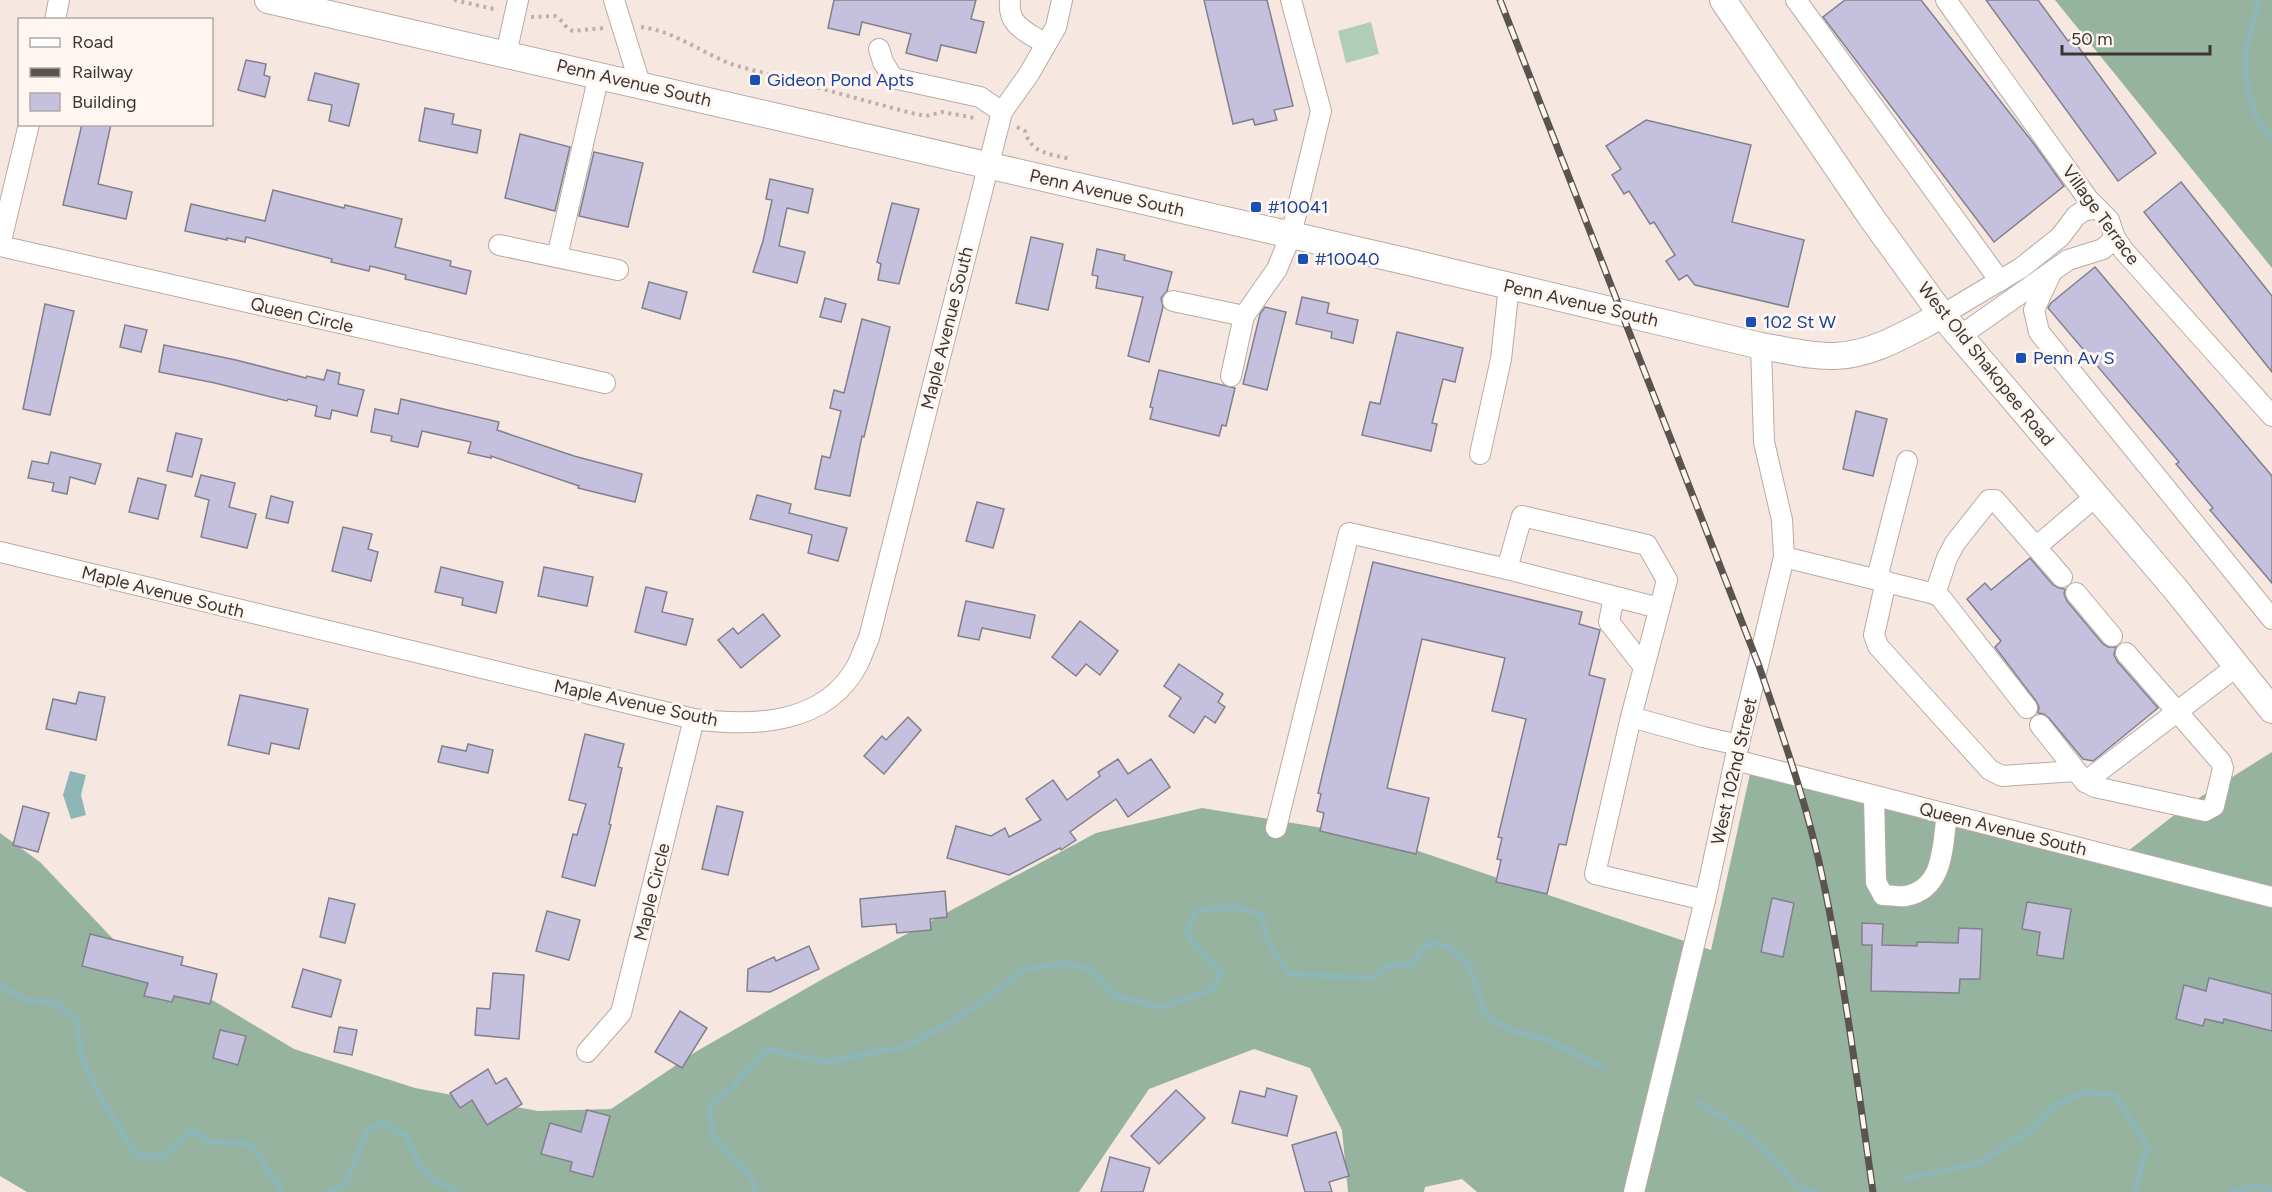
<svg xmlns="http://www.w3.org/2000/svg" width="2272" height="1192" font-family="Figtree,sans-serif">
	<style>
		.green { fill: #b0cdb9 }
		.forest { fill: #96b39f }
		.water { fill: #8eb6b6 }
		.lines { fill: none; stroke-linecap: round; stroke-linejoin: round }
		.stream { stroke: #8eb6b6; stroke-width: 6 }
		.building { fill: #c6c0df; stroke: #82808d; stroke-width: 1.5 }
		.minor-casing { stroke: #b9aba4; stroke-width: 22 }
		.major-casing { stroke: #b9aba4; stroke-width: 28 }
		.path { stroke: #bcb1aa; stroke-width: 4; stroke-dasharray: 3 4.5; stroke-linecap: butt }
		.minor { stroke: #fff; stroke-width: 20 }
		.major { stroke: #fff; stroke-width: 26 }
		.rail-casing { stroke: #5b5350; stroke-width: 7 }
		.rail { stroke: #fff6f1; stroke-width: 4.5; stroke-dasharray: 14; stroke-linecap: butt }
		.transit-dot { fill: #1a4fb4; stroke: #fff6f1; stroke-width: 2 }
		.labels { text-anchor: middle; stroke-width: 6; stroke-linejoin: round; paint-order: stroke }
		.transit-label { font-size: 18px; fill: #164399; stroke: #fff6f1; text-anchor: start }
		.street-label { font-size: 18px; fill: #3c3633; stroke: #fff6f1 }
	</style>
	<rect width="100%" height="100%" fill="#f6e8e0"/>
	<!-- green -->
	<path class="green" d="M1371,22L1379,54L1346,63L1338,31Z"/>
	<!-- forest -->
	<g class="forest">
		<path d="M2055,0H2272V268Z"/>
		<path d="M2272,752V1192H1477L1462,1179L1425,1187L1424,1192H1348L1342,1130L1310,1068L1254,1049L1149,1089L1079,1192H27L0,1176V833L40,862L151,979L214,1001L294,1049L415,1088L538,1111L611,1109L697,1051L828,976L1096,833L1202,808L1377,837L1711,950L1752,765L2128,851L2186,806Z"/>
	</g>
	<!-- water -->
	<path class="water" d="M70,771L86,775L81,795L86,815L71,819L63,795Z"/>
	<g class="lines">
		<!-- stream -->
		<g class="stream">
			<path d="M2259,0C2255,18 2248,37 2246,55C2243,77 2253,124 2272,137"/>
			<path d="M0,985L25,1000L55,1003L77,1021L81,1056L105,1106L137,1156H163L192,1131L211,1142L251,1144L282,1192"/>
			<path d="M1699,1103L1737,1126L1773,1159L1799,1188L1816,1192"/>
			<path d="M1905,1179L1982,1162L2034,1128L2053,1106L2087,1092L2115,1095L2148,1146L2137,1182L2135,1192"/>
			<path d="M329,1192L345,1184L367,1131L381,1122L407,1136L420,1167L432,1179L458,1192"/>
			<path d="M755,1192L752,1179L713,1136L709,1106L732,1088L767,1049L825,1062L908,1046L979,1005L1022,970L1064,963L1091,969L1113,995L1161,1007L1212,990L1221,973L1186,934L1197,910L1235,907L1261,915L1267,939L1289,974L1373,978L1392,964L1413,966L1420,951L1432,942L1448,947L1468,964L1486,1015L1510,1030L1545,1039L1603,1067"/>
			<path d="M2232,1192L2255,1186L2272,1190"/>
		</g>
	</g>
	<!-- building -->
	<g class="building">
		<path d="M834,0H976L971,19L984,22L976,53L941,45L937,61L906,53L911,34L862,22L859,35L828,28Z"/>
		<path d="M1204,0H1267L1293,106L1274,110L1277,120L1255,125L1253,119L1233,124Z"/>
		<path d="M1845,0H1921L2034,144L2064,186L1994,242L1823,17Z"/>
		<path d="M1986,0H2038L2068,41L2072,38L2156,153L2118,181Z"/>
		<path d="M246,60L266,64L264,75L270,77L265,97L238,90Z"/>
		<path d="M315,73L359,84L349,126L329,121L332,105L308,100Z"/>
		<path d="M425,108L454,114L452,124L481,130L477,153L419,141Z"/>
		<path d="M1646,120L1751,145L1732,222L1804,240L1788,307L1695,285L1687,275L1679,280L1666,261L1675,255L1654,222L1650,224L1629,191L1624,194L1612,175L1621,169L1606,146Z"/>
		<path d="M82,124H111L98,184L132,192L126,219L63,205Z"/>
		<path d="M520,134L570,147L555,211L505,198Z"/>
		<path d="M594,152L643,163L628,227L579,216Z"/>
		<path d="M770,179L813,189L808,213L787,208L779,246L805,252L797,283L753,272L763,241L772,200L766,199Z"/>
		<path d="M2181,182L2272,296V372L2144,212Z"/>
		<path d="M273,190L344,208L345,205L402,219L395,247L451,261L450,266L471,271L466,294L405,279L406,275L370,266L369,271L331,262L332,259L246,237L245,242L227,238V240L185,231L191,204L265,221Z"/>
		<path d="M892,203L919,209L899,284L878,280L881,264L877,262Z"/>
		<path d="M1031,237L1063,244L1048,310L1016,303Z"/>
		<path d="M1097,249L1125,255L1124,260L1172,272L1167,291L1161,298L1163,307L1149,362L1128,356L1143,297L1096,288L1098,276L1092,275Z"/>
		<path d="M2095,267L2272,476V583L2210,510L2213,508L2176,464L2179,462L2048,308L2051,303Z"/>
		<path d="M649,282L687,292L680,319L642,308Z"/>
		<path d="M1302,297L1329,303L1327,313L1358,320L1353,343L1331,338L1332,332L1296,324Z"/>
		<path d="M825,298L846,304L841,322L820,317Z"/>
		<path d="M45,304L74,311L50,415L23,409Z"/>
		<path d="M1265,307L1286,312L1267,390L1243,384L1260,314Z"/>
		<path d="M862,319L890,327L864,437L862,436L850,496L815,489L822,456L830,458L841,411L830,408L834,390L844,393Z"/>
		<path d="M125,325L147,330L141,352L120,347Z"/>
		<path d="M1397,332L1463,348L1455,382L1443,379L1432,423L1437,424L1431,451L1362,435L1370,402L1380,404Z"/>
		<path d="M164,345L236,360L306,378L307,376L324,380L327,370L340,373L338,384L364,390L357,416L332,410L330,419L315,416L317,406L288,399L287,401L215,383L159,372Z"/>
		<path d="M1159,370L1235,388L1226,426L1222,425L1219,436L1150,419L1153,408L1150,407Z"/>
		<path d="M401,399L499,422L497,430L574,456L642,474L635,502L578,488L579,486L491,456V458L468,453L471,442L422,431L418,447L391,441L392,436L371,432L375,409L398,414Z"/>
		<path d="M1856,411L1887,419L1873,476L1843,469Z"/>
		<path d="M176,433L202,439L192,477L167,471Z"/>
		<path d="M51,452L101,464L95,484L70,477L67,494L52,491L54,483L28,478L32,461L48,464Z"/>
		<path d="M201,475L235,483L229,507L256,514L247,548L201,537L209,500L195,496Z"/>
		<path d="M138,478L166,485L158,519L129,512Z"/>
		<path d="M757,495L791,504L789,513L847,528L838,561L808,553L812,535L750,519Z"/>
		<path d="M271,496L293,502L288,523L266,518Z"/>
		<path d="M977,502L1004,509L993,548L966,541Z"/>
		<path d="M343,527L372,534L368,549L378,552L371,581L332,571Z"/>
		<path d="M2030,558L2053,585L2059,588L2065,589L2064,594L2067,601L2103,644L2108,647H2116L2114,655L2117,661L2158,708L2093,761L2083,759L2049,718L2044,714L2038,713L2039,707L2036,701L1995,647L2001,641L1967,599L1985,583L1991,590Z"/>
		<path d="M1373,562L1582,612L1579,624L1600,630L1589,675L1605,679L1566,845L1559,844L1547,894L1496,882L1501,860L1497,859L1502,838L1498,837L1526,719L1492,711L1505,658L1422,639L1387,788L1429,798L1416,854L1320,831L1324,813L1317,811L1321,794L1318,793Z"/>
		<path d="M441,567L503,582L496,613L462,605L463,598L435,592Z"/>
		<path d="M544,567L593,577L587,606L538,596Z"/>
		<path d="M646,587L667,592L662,612L693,619L686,645L635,632Z"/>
		<path d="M966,601L1035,615L1030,638L982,628L979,640L958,636Z"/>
		<path d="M763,614L780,636L741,668L718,640L733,628L738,634Z"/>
		<path d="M1080,621L1118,651L1100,675L1086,664L1076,676L1052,657Z"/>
		<path d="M1179,664L1223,694L1218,702L1225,707L1215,723L1205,716L1194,733L1169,716L1181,698L1164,686Z"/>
		<path d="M79,692L105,697L96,740L46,729L53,699L76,704Z"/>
		<path d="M240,695L308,709L299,749L271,743L269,754L228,745Z"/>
		<path d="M908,717L921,730L884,774L864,756L882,736L886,740Z"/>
		<path d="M585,734L624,744L618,767L622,768L609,824L611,825L595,886L562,877L573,834L577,835L586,804L569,800Z"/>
		<path d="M468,744L493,750L488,773L438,762L442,746L466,751Z"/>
		<path d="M1118,759L1128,774L1151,759L1170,787L1128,817L1116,799L1070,832L1076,840L1061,850L1060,848L1009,875L947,858L956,826L991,836L1005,828L1009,837L1041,820L1026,799L1053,780L1067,800L1100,776L1098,772Z"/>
		<path d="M23,806L49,813L38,852L13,845Z"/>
		<path d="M717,806L743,812L728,875L702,869Z"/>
		<path d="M945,891L947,917L930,919L931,930L897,933L896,924L862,927L860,899Z"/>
		<path d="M329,898L355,904L345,943L320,937Z"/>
		<path d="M1772,898L1794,903L1783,957L1761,952Z"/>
		<path d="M2027,902L2071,909L2063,959L2037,955L2040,932L2022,929Z"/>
		<path d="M547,911L580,920L569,960L536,951Z"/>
		<path d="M1862,923L1883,924L1882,945L1917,946V942L1958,943L1959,928L1982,929L1980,979H1960L1959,993L1871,991L1872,945H1862Z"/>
		<path d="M90,934L183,957L181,965L217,974L210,1004L174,996L172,1002L144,996L148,983L82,966Z"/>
		<path d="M809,946L819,969L770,992L747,991L748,969L774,957L776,961Z"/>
		<path d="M303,969L341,980L331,1017L292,1007Z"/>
		<path d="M493,973L524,975L519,1039L475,1035L477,1008L490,1009Z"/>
		<path d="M2209,978L2272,994V1031L2224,1019L2223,1023L2205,1019L2203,1026L2176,1019L2184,985L2206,991Z"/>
		<path d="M680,1011L707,1028L682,1068L655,1052Z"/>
		<path d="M339,1027L357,1030L352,1055L334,1052Z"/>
		<path d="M220,1030L246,1036L238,1065L213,1058Z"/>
		<path d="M488,1069L496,1084L506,1078L522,1104L487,1125L472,1100L460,1108L450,1093Z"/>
		<path d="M1267,1088L1297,1096L1287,1136L1232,1123L1240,1091L1265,1097Z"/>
		<path d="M1176,1090L1205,1118L1159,1164L1131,1136Z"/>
		<path d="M587,1110L610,1116L593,1177L570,1171L572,1162L541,1154L550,1123L581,1132Z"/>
		<path d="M1336,1132L1349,1176L1329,1182L1332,1192H1305L1292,1145Z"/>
		<path d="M1110,1157L1150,1168L1143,1192H1101Z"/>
	</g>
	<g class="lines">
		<!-- minor casing -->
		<g class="minor-casing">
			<g id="minor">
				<path d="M614,0L640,84"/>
				<path d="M1010,0C1007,26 1027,32 1046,44"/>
				<path d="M1796,0L2000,281"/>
				<path d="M1946,0L2088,199L2109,220L2115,238L2124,251L2272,416"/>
				<path d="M55,20L59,0"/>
				<path d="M879,49L883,62L893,78L980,97L1002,112"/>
				<path d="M506,54L518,0"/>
				<path d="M0,245L29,124"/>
				<path d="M499,245L618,270"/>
				<path d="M0,246L605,383"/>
				<path d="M557,257L599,75"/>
				<path d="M2051,273L2034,310L2039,332L2272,619"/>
				<path d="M1173,301L1244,316"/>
				<path d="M1942,315L2021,268L2060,237L2076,216L2083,211L2097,208"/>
				<path d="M1960,336L2068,260L2103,249L2115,238"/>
				<path d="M1231,376L1244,316L1277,269L1291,235L1321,111L1291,0"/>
				<path d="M1480,454L1501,359L1509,286"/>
				<path d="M2036,547L2096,496"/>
				<path d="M0,552L694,719C754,727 826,725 858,664C862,655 865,646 869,638L1002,112L1029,74L1056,27L1062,0"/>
				<path d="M1784,557L1935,594L1941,598L2027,708"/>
				<path d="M1507,569L1659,608"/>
				<path d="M1877,578L1907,461"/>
				<path d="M1886,581L1874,635L1878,646L1990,770L2002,776L2076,771"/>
				<path d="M2076,593L2112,636"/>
				<path d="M1935,594L1947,558L1955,543L1989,500H1995L2062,577"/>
				<path d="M1614,597L1609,622L1644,667"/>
				<path d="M1631,717L1703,737L1739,745"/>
				<path d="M2040,725L2085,782L2095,787L2205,811L2214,806L2223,768L2221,762L2126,653"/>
				<path d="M1735,760L2272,897"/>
				<path d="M2085,782L2237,666"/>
				<path d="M1874,796L1876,882L1883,895C1890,895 1899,897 1906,896C1945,888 1942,846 1947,814"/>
				<path d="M1276,828L1349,533L1507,569L1522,516L1647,545L1667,580L1631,717L1595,874L1705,900"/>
				<path d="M587,1052L621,1013L694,719"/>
				<path d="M1634,1192L1705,900L1735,760L1784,557L1782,520L1764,442L1761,346"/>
			</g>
		</g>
		<!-- major casing -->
		<g class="major-casing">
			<g id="major">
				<path d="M268,0L1409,262L1761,346C1786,350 1810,357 1835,356C1873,355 1909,332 1942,315"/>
				<path d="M1723,0L1871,217L1942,315L2177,591L2272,710"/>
			</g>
		</g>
		<!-- path -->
		<g class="path">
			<path d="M454,0L498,10"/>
			<path d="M531,17L555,16L563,22L567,28L573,31L604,28"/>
			<path d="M641,27C675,31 703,54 734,65L911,113L926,116L942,112L975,118"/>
			<path d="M1017,127L1025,131C1031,154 1050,154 1071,159"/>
		</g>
		<!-- minor -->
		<use href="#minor" class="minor"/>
		<!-- major -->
		<use href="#major" class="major"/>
		<!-- rail casing -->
		<g class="rail-casing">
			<path id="rail" d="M1500,0L1759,666C1783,737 1808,807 1823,880C1845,983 1858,1088 1873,1192"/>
		</g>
		<!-- rail -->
		<use href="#rail" class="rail"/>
	</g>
	<!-- markers -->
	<g class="transit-dot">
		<rect x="749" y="74" width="12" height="12" rx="3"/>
		<rect x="1250" y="201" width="12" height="12" rx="3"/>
		<rect x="1297" y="253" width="12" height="12" rx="3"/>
		<rect x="1745" y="316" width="12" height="12" rx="3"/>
		<rect x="2015" y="352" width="12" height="12" rx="3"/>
	</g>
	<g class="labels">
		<!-- transit labels -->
		<g class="transit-label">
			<text x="767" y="86">Gideon Pond Apts</text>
			<text x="1268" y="213">#10041</text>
			<text x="1315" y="265">#10040</text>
			<text x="1763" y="328">102 St W</text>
			<text x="2033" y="364">Penn Av S</text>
		</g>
		<!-- street labels -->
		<g class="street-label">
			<text transform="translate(634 83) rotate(13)" y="6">Penn Avenue South</text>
			<text transform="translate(1107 193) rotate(13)" y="6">Penn Avenue South</text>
			<text transform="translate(2101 215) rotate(54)" y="6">Village Terrace</text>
			<text transform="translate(1581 303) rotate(13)" y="6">Penn Avenue South</text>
			<text transform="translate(302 315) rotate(13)" y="6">Queen Circle</text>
			<text transform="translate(947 328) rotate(-76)" y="6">Maple Avenue South</text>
			<text transform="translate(1986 364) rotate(51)" y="6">West Old Shakopee Road</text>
			<text transform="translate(163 592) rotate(14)" y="6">Maple Avenue South</text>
			<text transform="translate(636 703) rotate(12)" y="6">Maple Avenue South</text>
			<text transform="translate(1734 771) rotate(-77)" y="6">West 102nd Street</text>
			<text transform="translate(2003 829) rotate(14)" y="6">Queen Avenue South</text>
			<text transform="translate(652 892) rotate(-76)" y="6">Maple Circle</text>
		</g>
	</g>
	<!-- legend -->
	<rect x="18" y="18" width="195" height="108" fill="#fff6f1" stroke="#b1a9a5" stroke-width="1.5"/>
	<rect x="30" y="38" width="30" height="9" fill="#ffffff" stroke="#b1a9a5" stroke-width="1.5"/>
	<text x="72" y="48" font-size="18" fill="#3c3633">Road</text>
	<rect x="30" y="68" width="30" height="9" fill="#5b5350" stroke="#b1a9a5" stroke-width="1.5"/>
	<text x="72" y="78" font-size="18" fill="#3c3633">Railway</text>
	<rect x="30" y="93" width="30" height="18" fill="#c6c0df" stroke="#b1a9a5" stroke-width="1.5"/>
	<text x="72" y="108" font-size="18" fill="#3c3633">Building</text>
	<!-- scale -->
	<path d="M2062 45v9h148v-9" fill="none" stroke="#3c3633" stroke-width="3"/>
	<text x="2071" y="45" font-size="18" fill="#3c3633" stroke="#fff6f1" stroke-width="4.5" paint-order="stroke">50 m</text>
</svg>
